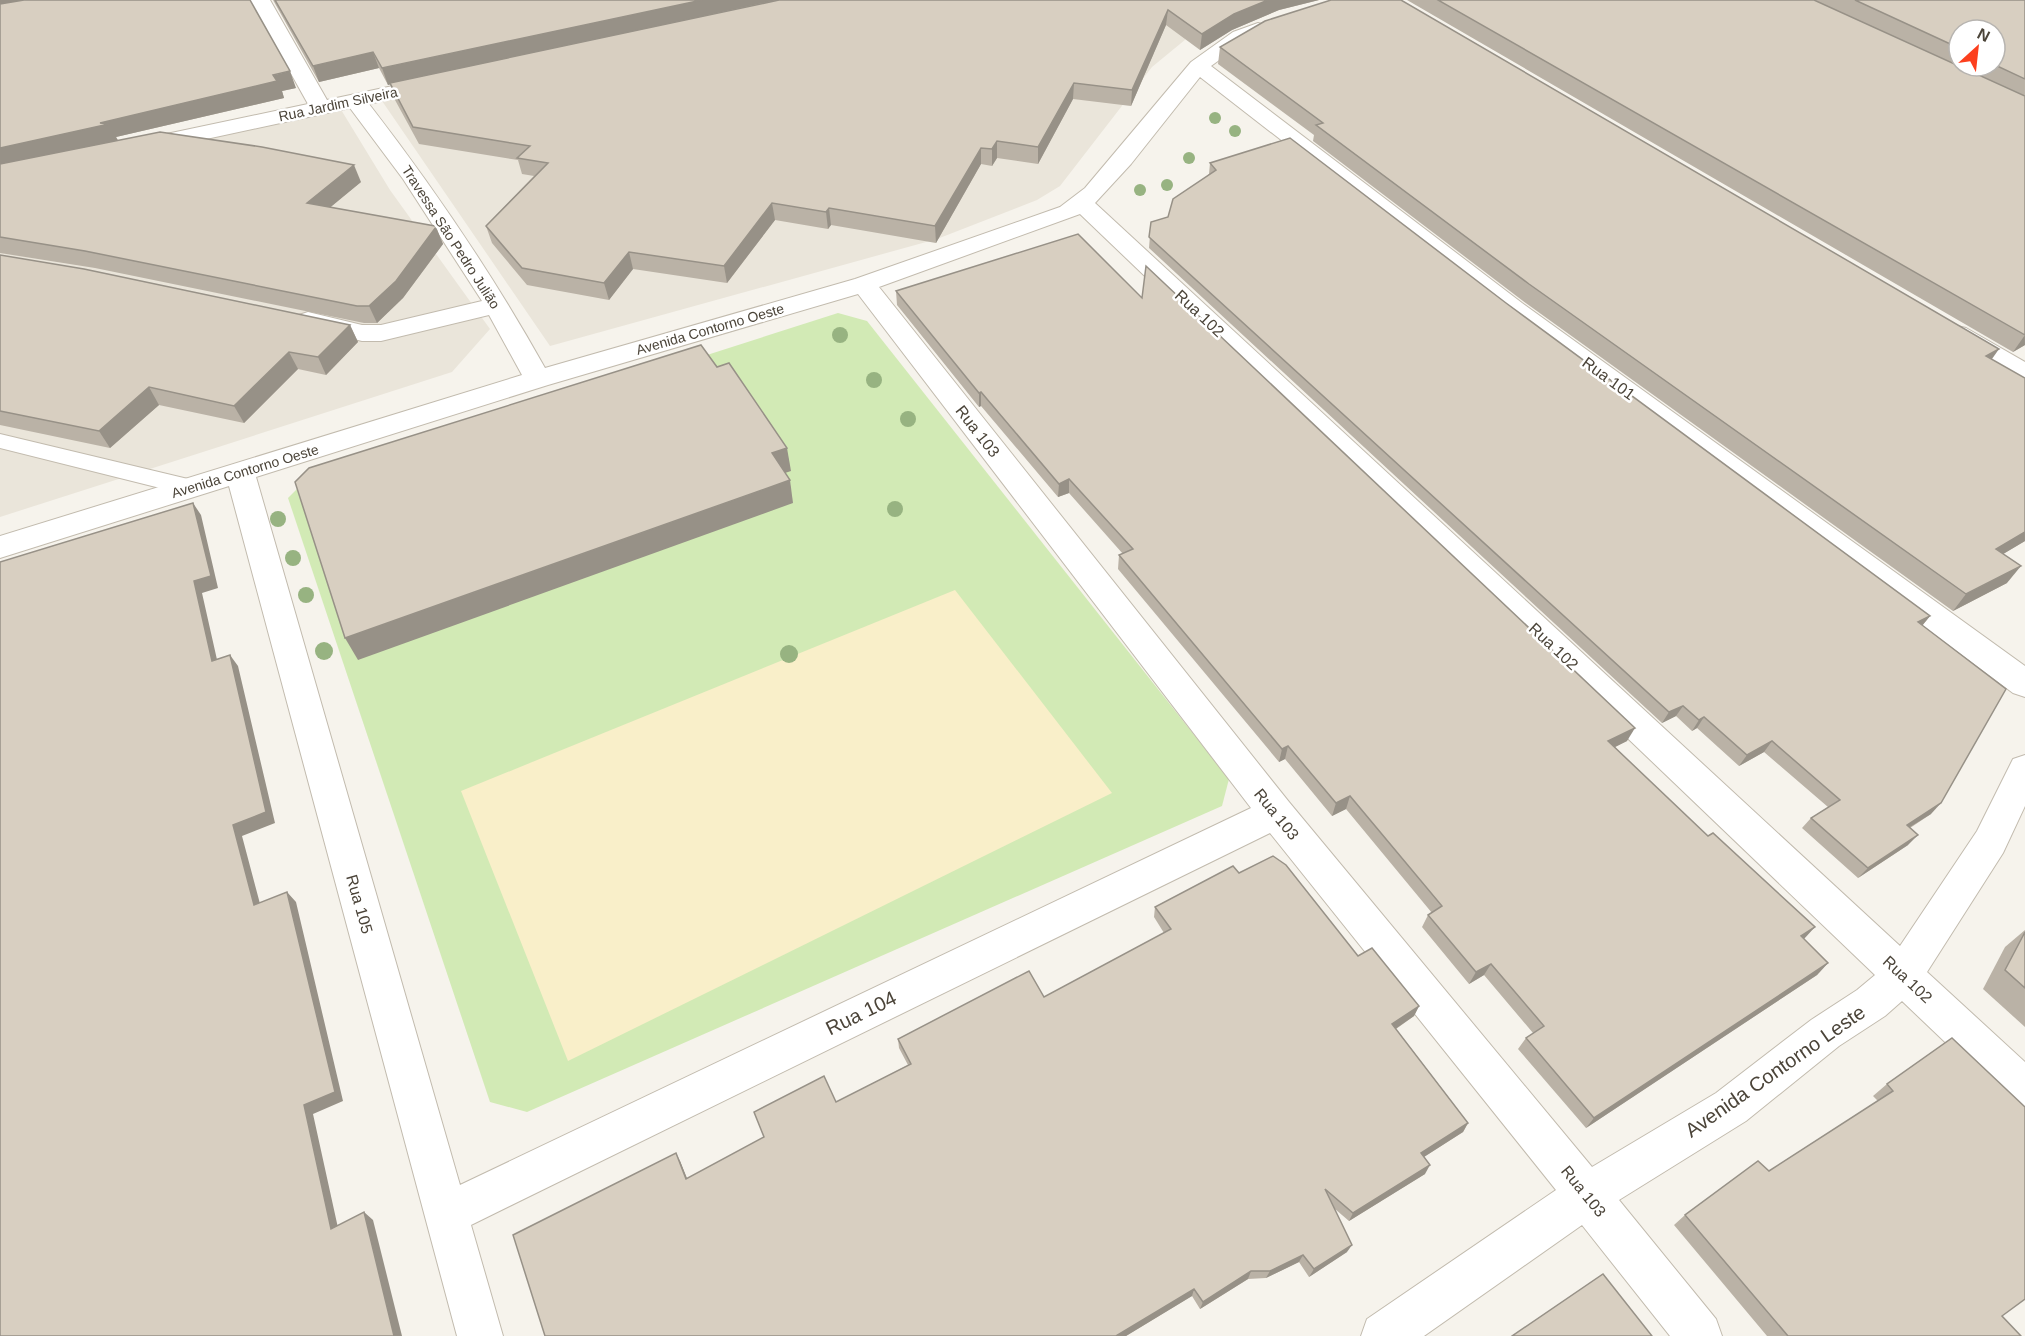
<svg xmlns="http://www.w3.org/2000/svg" width="2025" height="1336" font-family="Arial,sans-serif">
	<style>
		.residential { fill: #eae5da }
		.green { fill: #d2eab5 }
		.sand { fill: #f9efc9 }
		.lines { fill: none; stroke-linecap: round; stroke-linejoin: round }
		.lane-casing { stroke: #c2bbae; stroke-width: 2 }
		.street-casing { stroke: #c2bbae; stroke-width: 2 }
		.lane { fill: #fff; fill-rule: evenodd }
		.street { fill: #fff; fill-rule: evenodd }
		.tree { fill: #97b381 }
		.wall { fill: #bab2a6; fill-rule: evenodd }
		.shaded-wall { fill: #979187 }
		.building { fill: #d8cfc1; stroke: #979187; stroke-width: 1.5 }
		.labels { text-anchor: middle; stroke-width: 5; stroke-linejoin: round; paint-order: stroke }
		.far-street-label { font-size: 14px; fill: #4b4439; stroke: #fff }
		.street-label { font-size: 16px; fill: #4b4439; stroke: #fff }
		.near-street-label { font-size: 20px; fill: #4b4439; stroke: #fff }
	</style>
	<rect width="100%" height="100%" fill="#f6f3ec"/>
	<!-- residential -->
	<g class="residential">
		<path d="M1198,0L1197,30L1152,67L1060,186L1037,200L937,239L550,346L380,98Z"/>
		<path d="M340,108L390,190L490,329L452,372L0,517V184Z"/>
	</g>
	<!-- green -->
	<path class="green" d="M838,313L867,321L1229,779L1222,806L527,1112L490,1102L288,498L301,485Z"/>
	<!-- sand -->
	<path class="sand" d="M955,590L1112,793L568,1061L461,791Z"/>
	<g class="lines">
		<!-- lane casing -->
		<g class="lane-casing">
			<path id="lane" d="M0,434L188,479L196,482L199,487L196,492L188,495L0,448Z"/>
		</g>
		<!-- street casing -->
		<g class="street-casing">
			<g id="street">
				<path d="M250,0H270L327,100L435,77L442,79L445,83L442,87L369,104C434,188 493,275 545,368L855,279L1060,207L1085,188L1191,62L1233,32L1258,23L1265,25L1268,29L1265,33L1247,40L1211,66L1522,303L2025,666V697L2013,693L1504,313L1200,77L1131,164L1095,203L1900,946L1977,831L2013,759L2025,755V806L2003,853L1927,972L2025,1062V1110L2010,1104L1902,1001L1885,1016L1839,1046L1746,1121L1619,1200L1716,1319L1722,1336H1670L1582,1225L1424,1336H1361L1367,1319L1556,1190L1270,833L471,1225L503,1336H457L229,486L0,558V536L522,375L489,315L381,341H362L299,325L295,320L299,315L308,312L362,325H381L482,301L403,179L350,108L146,152L138,150L135,145L138,140L308,104ZM1080,214L1875,975L1857,990L1811,1020L1716,1093L1592,1167L1289,802L879,287ZM858,294L1251,808L460,1185L256,477L548,385Z"/>
				<path d="M1957,326L1966,328L2025,362V382L2015,380L1948,340L1944,334L1948,328Z"/>
			</g>
		</g>
		<!-- lane -->
		<use href="#lane" class="lane"/>
		<!-- street -->
		<use href="#street" class="street"/>
	</g>
	<!-- trees -->
	<g class="tree">
		<circle cx="1215" cy="118" r="6"/>
		<circle cx="1235" cy="131" r="6"/>
		<circle cx="1189" cy="158" r="6"/>
		<circle cx="1167" cy="185" r="6"/>
		<circle cx="1140" cy="190" r="6"/>
		<circle cx="840" cy="335" r="8"/>
		<circle cx="874" cy="380" r="8"/>
		<circle cx="908" cy="419" r="8"/>
		<circle cx="895" cy="509" r="8"/>
		<circle cx="278" cy="519" r="8"/>
		<circle cx="293" cy="558" r="8"/>
		<circle cx="306" cy="595" r="8"/>
		<circle cx="324" cy="651" r="9"/>
		<circle cx="789" cy="654" r="9"/>
	</g>
	<!-- wall -->
	<g class="wall">
		<path d="M0,0L296,88L282,91L284,98L116,137L118,140L361,182L330,207L436,227L443,244L403,298L377,323H364L95,268L0,253Z"/>
		<path d="M273,0H1319L1279,10L1232,30L1200,50L1166,25L1131,106L1073,99L1038,164L997,158L992,166L981,164L936,243L831,225L828,229L775,220L727,283L633,269L609,300L527,285L492,243L486,226L534,176L522,174L518,160L419,144L395,100L390,84L388,85L379,68L319,82Z"/>
		<path d="M1407,0H2025V345L2013,352ZM1959,30H1995V66H1959Z"/>
		<path d="M1220,47L1992,359L2025,541L2003,554L2007,583L1953,611L1523,301L1313,141L1314,135L1218,64Z"/>
		<path d="M1210,163L1506,303L1930,616L1922,626L1931,814L1910,828L1908,845L1858,878L1802,828L1811,818L1828,807L1764,752L1739,766L1697,728L1692,731L1676,716L1662,723L1149,248L1151,222L1168,217L1209,174Z"/>
		<path d="M0,255L350,325L358,342L326,375L298,369L244,423L159,405L110,448L0,425Z"/>
		<path d="M896,291L1142,298L1627,741L1615,747L1828,963L1817,975L1586,1128L1518,1049L1526,1038L1533,1033L1484,975L1469,984L1422,927L1428,915L1432,913L1346,809L1332,816L1285,759L1279,762L1118,569L1119,555L1123,554L1069,493L1058,497L981,406L979,407L897,305Z"/>
		<path d="M1239,873L1358,956L1419,1006L1414,1016L1396,1029L1468,1123L1463,1132L1424,1157L1425,1174L1349,1221L1335,1209L1347,1252L1309,1277L1299,1262L1266,1278L1248,1279L1200,1309L1192,1296L1126,1336H545L680,1161L687,1179L908,1065L899,1048L898,1039L1044,997L1164,933L1154,917L1155,907Z"/>
		<path d="M2025,930V1027L1983,989L2005,947Z"/>
		<path d="M1952,1038L2002,1316L2021,1336H1767L1674,1225L1685,1215L1769,1171L1878,1101L1873,1096L1887,1084Z"/>
	</g>
	<!-- shaded-wall -->
	<g class="shaded-wall">
		<path d="M0,0H28L0,5Z"/>
		<path d="M702,0H777L388,85L382,68Z"/>
		<path d="M1268,0H1319L1279,10L1232,30L1200,50L1202,34L1234,14Z"/>
		<path d="M1168,10L1166,25L1131,106L1132,90Z"/>
		<path d="M373,52L379,68L319,82L313,66Z"/>
		<path d="M290,71L296,88L282,91L284,98L116,137L118,141L0,166V148Z"/>
		<path d="M1074,83L1073,99L1038,164V147Z"/>
		<path d="M997,141V158L992,166V149Z"/>
		<path d="M981,148V164L936,243L935,226Z"/>
		<path d="M354,165L361,182L315,220L307,203Z"/>
		<path d="M772,203L775,220L727,283L724,266Z"/>
		<path d="M829,208L831,225L828,229L826,212Z"/>
		<path d="M436,227L443,244L403,298L377,323L369,306Z"/>
		<path d="M629,252L633,269L609,300L604,283Z"/>
		<path d="M350,325L358,342L326,375L318,357Z"/>
		<path d="M2025,335V345L2013,352Z"/>
		<path d="M1999,349L1987,366L1986,356Z"/>
		<path d="M289,352L298,369L244,423L234,406Z"/>
		<path d="M149,387L159,405L110,448L99,431Z"/>
		<path d="M981,392V406L979,407V393Z"/>
		<path d="M787,448L791,471L776,476L772,453Z"/>
		<path d="M1069,479V493L1058,497L1059,484Z"/>
		<path d="M790,480L793,503L358,660L345,638Z"/>
		<path d="M193,503L201,515L218,588L202,593L220,673L212,661L194,581Z"/>
		<path d="M2025,532V541L1983,566L1996,549Z"/>
		<path d="M2021,566L2007,583L1953,611L1966,594Z"/>
		<path d="M1930,616L1921,627L1918,622Z"/>
		<path d="M230,655L238,666L275,823L242,836L263,915L254,905L233,825Z"/>
		<path d="M1683,706L1676,716L1662,723L1669,712Z"/>
		<path d="M1704,717L1697,728L1692,731L1699,720Z"/>
		<path d="M1635,728L1627,741L1601,754L1608,741Z"/>
		<path d="M1772,741L1764,752L1739,766L1747,755Z"/>
		<path d="M1288,746L1285,759L1279,762L1282,749Z"/>
		<path d="M1350,796L1346,809L1332,816L1336,803Z"/>
		<path d="M1941,803L1931,814L1897,835L1907,825Z"/>
		<path d="M1918,835L1908,845L1858,878L1868,868Z"/>
		<path d="M287,892L296,902L343,1101L313,1114L340,1237L331,1229L304,1105Z"/>
		<path d="M1815,927L1804,939L1801,936Z"/>
		<path d="M1828,963L1817,975L1586,1128L1594,1118Z"/>
		<path d="M1491,964L1484,975L1469,984L1476,972Z"/>
		<path d="M1419,1006L1414,1016L1388,1034L1392,1024Z"/>
		<path d="M1468,1123L1463,1132L1416,1162L1421,1153Z"/>
		<path d="M676,1153L680,1161L691,1188L686,1179Z"/>
		<path d="M1430,1165L1425,1174L1349,1221L1353,1213Z"/>
		<path d="M364,1212L373,1220L402,1336H394Z"/>
		<path d="M1352,1245L1347,1252L1309,1277L1314,1269Z"/>
		<path d="M1303,1255L1299,1262L1266,1278L1270,1271Z"/>
		<path d="M1251,1271L1248,1279L1200,1309L1203,1302Z"/>
		<path d="M1194,1289L1192,1296L1126,1336H1116Z"/>
	</g>
	<!-- building -->
	<g class="building">
		<path d="M24,0H250L290,71L273,75L277,81L100,123L109,124L0,148V4Z"/>
		<path d="M275,0H702L382,68L373,52L313,66Z"/>
		<path d="M779,0H1268L1234,14L1202,34L1168,10L1132,90L1074,83L1038,147L997,141L992,149L981,148L935,226L829,208L826,212L772,203L724,266L629,252L604,283L522,268L486,226L548,163L517,158L530,146L413,127L390,83Z"/>
		<path d="M1331,0H1401L1999,349L1986,356L2025,378V532L1996,549L2021,566L1966,594L1529,284L1316,125L1323,123L1220,47L1265,21Z"/>
		<path d="M1438,0H1814L2025,96V335Z"/>
		<path d="M1855,0H2025V79L1995,65V30H1959V48Z"/>
		<path d="M160,132L262,147L354,165L307,203L435,226L436,227L396,281L369,306H357L85,251L0,237V164Z"/>
		<path d="M1290,138L1506,303L1930,616L1918,622L2006,689L1941,803L1907,825L1918,835L1868,868L1811,818L1840,800L1772,741L1747,755L1704,717L1699,720L1683,706L1669,712L1149,237L1151,222L1168,217L1173,199L1216,170L1210,163Z"/>
		<path d="M1078,234L1142,298L1146,266L1635,728L1608,741L1708,836L1713,833L1815,927L1801,936L1828,963L1594,1118L1526,1038L1544,1026L1491,964L1476,972L1428,915L1442,906L1350,796L1336,803L1288,746L1282,749L1119,555L1133,549L1069,479L1059,484L981,392L979,393L896,291Z"/>
		<path d="M0,255L84,269L350,325L318,357L289,352L234,406L149,387L99,431L0,411Z"/>
		<path d="M701,345L717,367L729,363L787,448L772,453L790,480L345,638L295,482L309,468Z"/>
		<path d="M193,503L211,576L194,581L212,661L230,655L266,812L233,825L254,905L287,892L335,1092L304,1105L331,1229L364,1212L394,1336H0V562Z"/>
		<path d="M1273,856L1286,865L1358,956L1372,948L1419,1006L1392,1024L1468,1123L1421,1153L1430,1165L1353,1213L1325,1189L1352,1245L1314,1269L1303,1255L1270,1271H1251L1203,1302L1194,1289L1116,1336H545L513,1235L676,1153L686,1179L764,1137L754,1112L824,1076L836,1102L911,1064L898,1039L1029,971L1044,997L1171,929L1155,907L1233,866L1239,873Z"/>
		<path d="M2025,932V988L2005,970Z"/>
		<path d="M1952,1038L2025,1107V1299L2002,1316L2021,1336H1788L1685,1215L1758,1161L1769,1171L1893,1091L1887,1084Z"/>
		<path d="M1603,1274L1652,1336H1512Z"/>
	</g>
	<g class="labels">
		<!-- far-street labels -->
		<g class="far-street-label">
			<text transform="translate(338 104) rotate(-12)" y="5">Rua Jardim Silveira</text>
			<text transform="translate(451 237) rotate(57)" y="5">Travessa São Pedro Julião</text>
			<text transform="translate(710 329) rotate(-16)" y="5">Avenida Contorno Oeste</text>
			<text transform="translate(245 471) rotate(-17)" y="5">Avenida Contorno Oeste</text>
		</g>
		<!-- street labels -->
		<g class="street-label">
			<text transform="translate(1200 313) rotate(43)" y="6">Rua 102</text>
			<text transform="translate(1609 378) rotate(36)" y="6">Rua 101</text>
			<text transform="translate(978 431) rotate(52)" y="6">Rua 103</text>
			<text transform="translate(1554 646) rotate(43)" y="6">Rua 102</text>
			<text transform="translate(1277 814) rotate(51)" y="6">Rua 103</text>
			<text transform="translate(360 904) rotate(74)" y="6">Rua 105</text>
			<text transform="translate(1908 979) rotate(43)" y="6">Rua 102</text>
			<text transform="translate(1584 1191) rotate(51)" y="6">Rua 103</text>
		</g>
		<!-- near-street labels -->
		<g class="near-street-label">
			<text transform="translate(861 1013) rotate(-26)" y="7">Rua 104</text>
			<text transform="translate(1775 1071) rotate(-35)" y="7">Avenida Contorno Leste</text>
		</g>
	</g>
	<!-- north arrow -->
	<g transform="translate(1977 48) rotate(27)"><circle r="28" fill="#ffffff" stroke="#b7b4b0" stroke-width="1.5"/>
	<path d="M0-4.5L10 22L0 15L-10 22Z" fill="#fc3f1d"/>
	<text y="-9" font-size="16" font-weight="bold" text-anchor="middle" fill="#4b4439">N</text>
	</g>
</svg>
